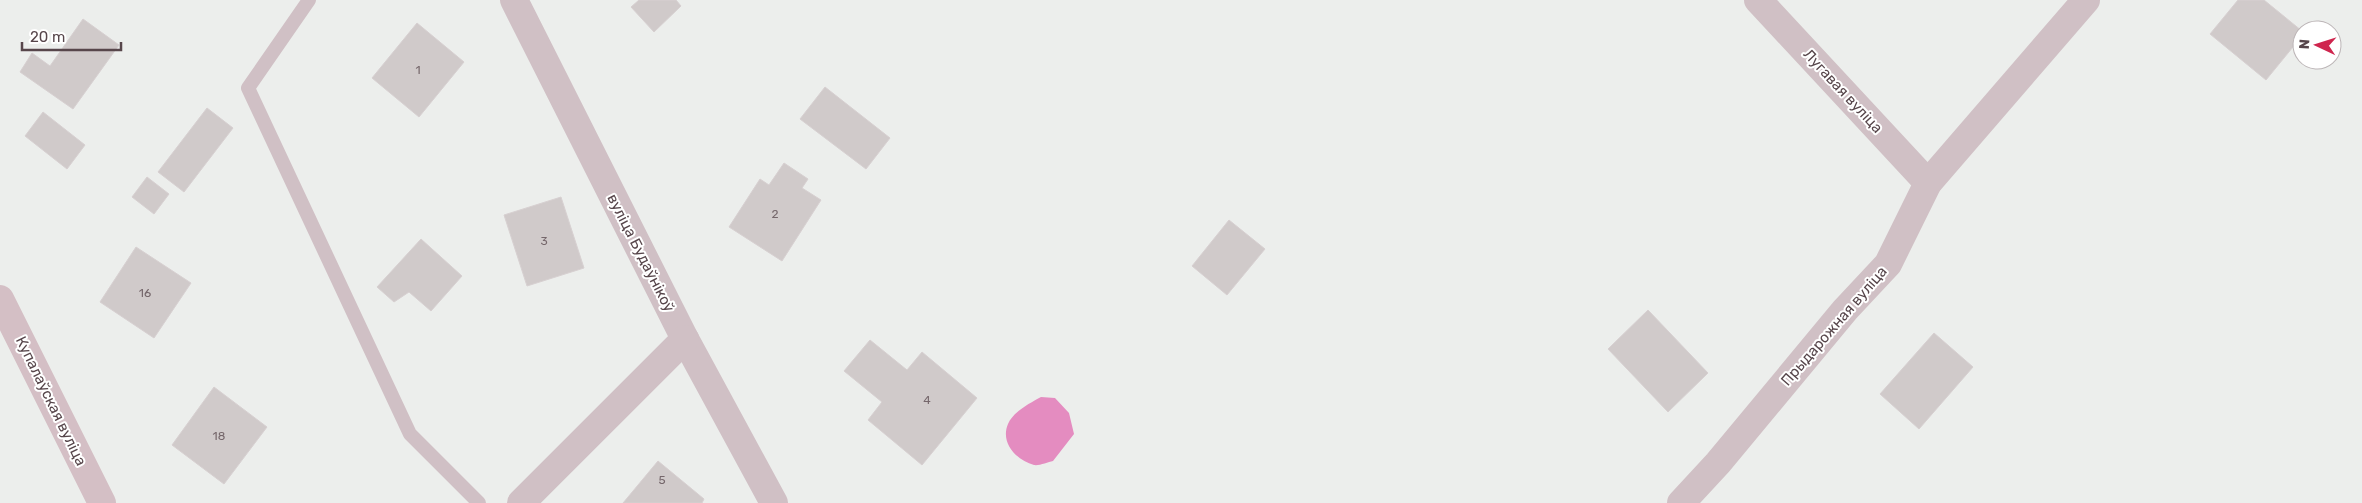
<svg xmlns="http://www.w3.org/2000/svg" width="2362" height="503" font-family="Rubik,sans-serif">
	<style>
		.water { fill: #e48cc0 }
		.building { fill: #d0caca; stroke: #d7d0d1 }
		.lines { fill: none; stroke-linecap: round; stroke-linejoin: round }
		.lane { stroke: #d0c0c5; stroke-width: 14 }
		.street { stroke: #d0c0c5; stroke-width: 28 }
		.secondary { stroke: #d4bfc5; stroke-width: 28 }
		.labels { text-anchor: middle; stroke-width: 4; stroke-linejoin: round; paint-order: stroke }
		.number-label { font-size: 12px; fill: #75676b }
		.street-label { font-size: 15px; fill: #57464b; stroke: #fff }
	</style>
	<rect width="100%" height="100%" fill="#eceeec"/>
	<!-- water -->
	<path class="water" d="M1041,397L1055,398L1069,413L1074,434L1053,461C1048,462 1039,466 1034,465C1016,460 1000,443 1008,424C1013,412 1030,403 1041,397Z"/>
	<!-- building -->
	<g class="building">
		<path d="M639,0H676L681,6L654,32L631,7Z"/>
		<path d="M2238,0H2264L2302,31V36L2266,80L2210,34Z"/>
		<path d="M83,19L119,45L73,109L20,72L32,53L50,66Z"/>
		<path d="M417,23L464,62L419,117L372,78Z"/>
		<path d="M825,87L890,138L866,169L800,119Z"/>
		<path d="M207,108L233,128L184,192L158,172Z"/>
		<path d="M43,112L85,145L67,169L25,136Z"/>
		<path d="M784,163L808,179L802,188L821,200L782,261L729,227L760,179L769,185Z"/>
		<path d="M147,177L169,194L154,214L132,197Z"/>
		<path d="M561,197L584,268L527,286L504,215Z"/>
		<path d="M1229,220L1265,249L1227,295L1192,266Z"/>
		<path d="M421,239L462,276L431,311L409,292L394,302L377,287Z"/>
		<path d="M136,247L191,283L154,338L100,302Z"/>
		<path d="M1648,310L1708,373L1668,412L1608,349Z"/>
		<path d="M1934,333L1973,367L1919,429L1880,394Z"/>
		<path d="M870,340L907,370L922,352L977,398L922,465L868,420L882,402L844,371Z"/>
		<path d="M214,387L267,427L224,484L172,445Z"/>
		<path d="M658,461L704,499L702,503H623Z"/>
	</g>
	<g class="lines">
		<!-- lane -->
		<path class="lane" d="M309,0L248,88L410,434L479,503"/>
		<!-- street -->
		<g class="street">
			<path d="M514,0L685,339L774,503"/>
			<path d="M1758,0L1928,183"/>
			<path d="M521,503L685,339"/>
			<path d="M1681,503L1718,463L1845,310L1888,264L1928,183L2086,0"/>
		</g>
		<!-- secondary -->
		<path class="secondary" d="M0,299L102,503"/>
	</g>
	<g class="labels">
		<!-- number labels -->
		<g class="number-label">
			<text x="418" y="74">1</text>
			<text x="775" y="218">2</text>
			<text x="544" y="245">3</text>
			<text x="145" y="297">16</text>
			<text x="927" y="404">4</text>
			<text x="219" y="440">18</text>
			<text x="662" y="484">5</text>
		</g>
		<!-- street labels -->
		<g class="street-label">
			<text transform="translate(1843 91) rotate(47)" y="5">Лугавая вуліца</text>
			<text transform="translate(641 253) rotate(63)" y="5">вуліца Будаўнікоў</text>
			<text transform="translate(1834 326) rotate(-49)" y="5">Прыдарожная вуліца</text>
			<text transform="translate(51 401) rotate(64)" y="5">Купалаўская вуліца</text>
		</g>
	</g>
	<!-- north arrow -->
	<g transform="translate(2317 45) rotate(274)"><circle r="24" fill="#ffffff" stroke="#bcb5b7"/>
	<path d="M0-4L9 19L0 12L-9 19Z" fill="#cf254e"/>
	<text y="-8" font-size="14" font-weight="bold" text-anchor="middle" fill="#57464b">N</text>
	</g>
	<!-- scale -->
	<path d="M22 42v8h99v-8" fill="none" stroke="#57464b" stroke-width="2.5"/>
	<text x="30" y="42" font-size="15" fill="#57464b" stroke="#ffffff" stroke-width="4" paint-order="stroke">20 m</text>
</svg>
